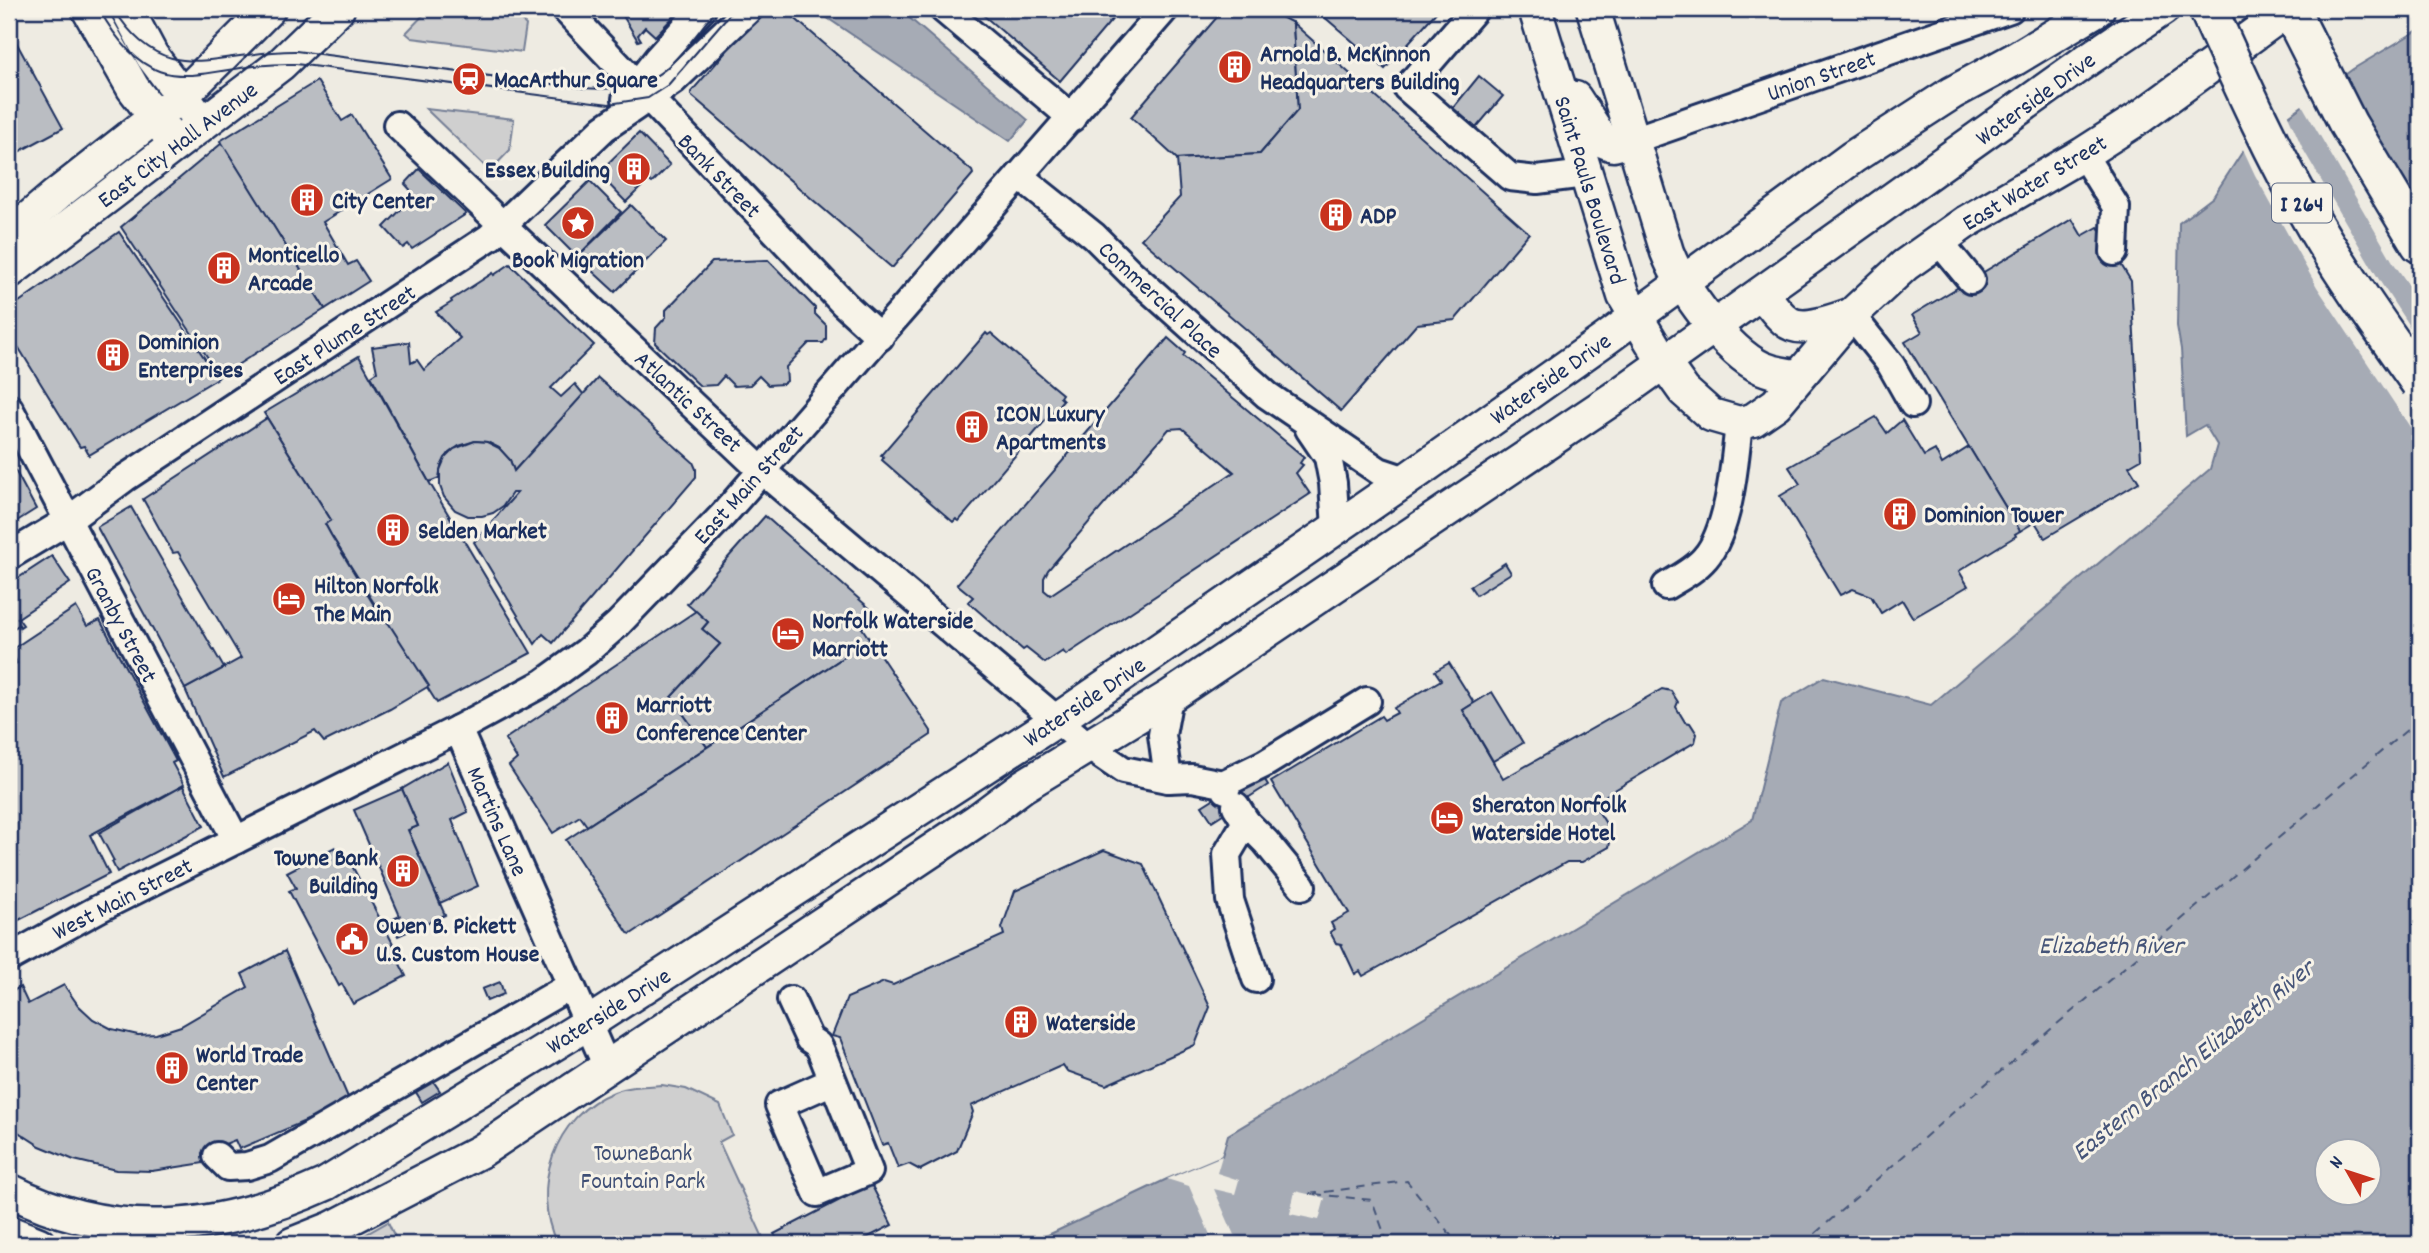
<svg xmlns="http://www.w3.org/2000/svg" width="2429" height="1253" font-family="Dekko,sans-serif">
	<style>
		.green { fill: #cfcfcf; stroke: #757f96; stroke-width: 2 }
		.water { fill: #a6abb5; stroke: #6e7992; stroke-width: 2; fill-rule: evenodd }
		.pier { fill: #eeebe2 }
		.lines { fill: none; stroke-linecap: round; stroke-linejoin: round }
		.ferry { stroke: #455478; stroke-width: 2; stroke-dasharray: 9 7; stroke-linecap: butt }
		.building { fill: #babdc2; stroke: #1b2f5e; stroke-width: 2; fill-rule: evenodd }
		.minor-casing { stroke: #1b2f5e; stroke-width: 32 }
		.major-casing { stroke: #1b2f5e; stroke-width: 37 }
		.highway-casing { stroke: #1b2f5e; stroke-width: 42 }
		.minor { stroke: #f7f3e8; stroke-width: 26 }
		.major { stroke: #f7f3e8; stroke-width: 32 }
		.highway { stroke: #f7f3e8; stroke-width: 37 }
		.tram { stroke: #1b2f5e; stroke-width: 2 }
		.highway-bridge-casing { stroke: #1b2f5e; stroke-width: 42; stroke-linecap: butt }
		.highway-bridge { stroke: #f7f3e8; stroke-width: 37 }
		.labels { text-anchor: middle; stroke-width: 6; stroke-linejoin: round; paint-order: stroke }
		.shield { fill: #f7f3e8; stroke: #5d6a87; stroke-width: 2 }
		.shield-label { font-size: 23px; font-weight: bold; fill: #1b2f5e }
		.poi-label { font-size: 24px; font-weight: bold; fill: #1b2f5e; stroke: #f7f3e8; text-anchor: start }
		.street-label { font-size: 24px; fill: #1b2f5e; stroke: #f7f3e8 }
		.park-label { font-size: 24px; fill: #3f4f75; stroke: #f7f3e8 }
		.water-label { font-size: 26px; font-style: italic; fill: #455478; stroke: #f7f3e8 }
	</style>
	<rect width="100%" height="100%" fill="#eeebe2"/>
	<filter id="ink" filterUnits="userSpaceOnUse"><feTurbulence type="fractalNoise" baseFrequency=".0143" numOctaves="2"/><feDisplacementMap in="SourceGraphic" scale="14" xChannelSelector="R" yChannelSelector="G"/><feConvolveMatrix kernelMatrix="1 2 1 2 8 2 1 2 1" color-interpolation-filters="sRGB"/></filter>
	<g filter="url(#ink)">
		<!-- green -->
		<g class="green">
			<path d="M429,9H509L526,25L522,52L412,38L406,33Z"/>
			<path d="M426,109L514,119L510,150L490,171Z"/>
			<path d="M662,1085L686,1089L720,1105L732,1135L719,1142L766,1244H557C530,1188 554,1115 614,1092C629,1086 646,1086 662,1085Z"/>
			<path d="M388,1222L398,1244H349Z"/>
		</g>
		<!-- water -->
		<g class="water">
			<path d="M814,9H899L1028,120L1010,141Z"/>
			<path d="M2420,29V1244H1029L1167,1179L1222,1156L1228,1135L1752,820L1781,703L1824,677L1931,705L2210,469L2217,445L2205,425L2186,436L2181,349L2177,326L2179,223L2213,197L2245,148L2353,69ZM2328,1152H2370V1194H2328Z"/>
		</g>
		<!-- pier -->
		<g class="pier">
			<path d="M2335,78L2420,224V302L2393,262L2301,103Z"/>
			<path d="M2287,113L2303,149L2381,283L2420,343V442L2317,287L2255,175L2242,147Z"/>
			<path d="M1222,1156L1217,1173L1239,1180L1235,1194L1214,1189L1234,1235L1257,1244H1214L1189,1186L1167,1179Z"/>
			<path d="M1295,1191L1325,1198L1319,1220L1290,1214Z"/>
		</g>
		<g class="lines">
			<!-- ferry -->
			<g class="ferry">
				<path d="M1309,1194L1407,1181L1458,1244"/>
				<path d="M1314,1194L1372,1200L1388,1244"/>
				<path d="M1803,1244L1981,1088L2420,719"/>
			</g>
		</g>
		<!-- building -->
		<g class="building">
			<path d="M619,9H681L655,36L645,27L638,35L641,40L638,41Z"/>
			<path d="M763,9H784L972,171L973,174L893,267H891L691,95V92Z"/>
			<path d="M988,9H1121L1060,81L983,15Z"/>
			<path d="M1224,9H1266L1293,23L1298,110L1260,154L1177,159L1131,117Z"/>
			<path d="M1315,9H1439L1385,69Z"/>
			<path d="M1293,23L1529,233L1455,320L1417,324L1341,411L1141,239L1180,197L1177,159L1260,154L1298,110Z"/>
			<path d="M9,29L63,128L9,157Z"/>
			<path d="M1479,76L1503,96L1476,128L1453,108Z"/>
			<path d="M317,81L342,121L352,115L392,179L323,222L348,265L356,261L369,281L325,309L220,141Z"/>
			<path d="M639,133L670,165L652,183L648,180L626,202L598,173Z"/>
			<path d="M222,143L325,309L220,376L121,227Z"/>
			<path d="M419,169L466,214L412,249L408,244L403,248L384,227L415,195L405,184Z"/>
			<path d="M590,181L621,212L577,257L545,225Z"/>
			<path d="M631,205L666,241L615,292L577,257Z"/>
			<path d="M2072,219L2082,236L2098,227L2131,281L2141,459L2129,466L2139,482L2045,538L2035,522L2020,531L1905,342L1922,332L1912,315Z"/>
			<path d="M119,232L218,378L89,455L84,446L80,447L9,332V309Z"/>
			<path d="M768,260L815,308V314L826,325V339L823,343H809L786,367L787,381L783,384L768,385L759,376L750,385L734,386L724,376L716,385L700,386L655,343L656,328L666,317V310L712,262Z"/>
			<path d="M510,264L594,345L551,388L561,397L575,384L584,395L514,471L510,460L499,448L487,442L475,441L459,446L449,453L441,466L439,478L429,482L371,376L377,372L372,347L409,342L411,363L417,360L424,370L460,338L436,312L452,302L451,300L493,273L494,275Z"/>
			<path d="M986,333L988,335L991,333L1050,384L1062,394L1060,397L1063,400L959,521L956,519L953,522L882,460L884,457L881,455Z"/>
			<path d="M1168,338L1185,353L1183,356L1304,457L1300,463L1303,465L1296,473L1310,494L1066,655L1063,651L1045,663L1026,648L1023,650L968,602L973,597L957,584ZM1182,428L1234,472L1050,595L1044,590V578L1048,570L1169,429Z"/>
			<path d="M359,356L429,482L531,653L437,703L331,535L325,524L331,520L264,413Z"/>
			<path d="M598,378L693,462L696,469V477L553,643L543,634L535,644L474,542L517,493H512L503,506L493,513L482,516H468L455,510L444,497L440,486V470L445,458L454,449L475,441L487,442L499,448L510,460L514,471Z"/>
			<path d="M1876,417L1887,433L1902,420L1924,456L1935,450L1942,464L1969,447L2020,531L2015,534L2016,536L1959,571L1968,586L1913,618L1902,600L1881,613L1871,596L1853,589L1840,595L1780,496L1800,484L1789,467Z"/>
			<path d="M267,418L331,520L325,524L331,535L380,615L389,624L429,686L390,709L324,742L315,731L224,777L185,689L241,658L178,552L173,553L143,499Z"/>
			<path d="M9,459L36,509L9,526Z"/>
			<path d="M131,507L224,668L185,689L97,527Z"/>
			<path d="M765,516L876,614L862,628L870,640L707,747L671,697L720,644L702,629L708,622L687,604Z"/>
			<path d="M52,556L70,583L18,618L23,625L20,627L19,625L9,631V584Z"/>
			<path d="M1505,563L1511,573L1476,595L1470,586Z"/>
			<path d="M76,607L87,626L100,620L176,761L172,763L184,785L90,835L109,874L9,925V667L17,663L11,650Z"/>
			<path d="M696,611L708,622L702,629L720,644L671,697L707,747L587,826L580,816L553,833L509,766L517,759L505,739Z"/>
			<path d="M870,640L931,731V735L631,934L628,933L566,840Z"/>
			<path d="M1449,663L1474,703L1463,710L1503,779L1662,689L1671,691L1678,702L1676,707L1685,722L1690,723L1697,734L1695,742L1593,803L1612,833L1609,847L1582,862H1567L1363,976L1360,971L1355,974L1341,944L1336,943L1330,932L1334,929L1331,923L1349,913L1271,782L1381,716L1384,720L1397,713L1394,708L1441,680L1435,671Z"/>
			<path d="M1492,692L1523,743L1493,761L1463,710Z"/>
			<path d="M448,762L468,812L452,820L478,886L440,903L408,830L418,826L402,789Z"/>
			<path d="M1259,770L1268,785L1212,821L1202,806Z"/>
			<path d="M183,786L204,826L117,872L112,862L114,861L99,833Z"/>
			<path d="M402,789L418,826L408,830L445,915L398,936L391,920L400,916L354,810Z"/>
			<path d="M335,847L343,863L349,860L399,955L396,956L406,976L353,1004L342,984L339,986L289,891L296,888L287,872Z"/>
			<path d="M1104,850L1143,864L1210,1007L1195,1045L1106,1085L1067,1071L1063,1065L971,1106L973,1112L957,1151L920,1170L909,1164L898,1168L888,1143L882,1145L840,1038L832,1036L847,998L884,982L893,985L1004,935L1002,928L1015,891Z"/>
			<path d="M285,951L350,1102L239,1149L235,1140L202,1153L204,1163L152,1171L116,1170L74,1160L40,1146L9,1126V993L20,987L28,1004L64,985L78,1005L93,1019L112,1029L138,1035L156,1034L181,1026L248,987L242,974Z"/>
			<path d="M500,982L504,994L487,1001L482,989Z"/>
			<path d="M431,1078L440,1091L422,1102L414,1089Z"/>
			<path d="M871,1184L892,1225L855,1244L852,1239L843,1244H780L774,1234Z"/>
		</g>
		<g class="lines">
			<!-- minor casing -->
			<g class="minor-casing">
				<g id="minor">
					<path d="M565,9L844,304L880,337"/>
					<path d="M943,9L1072,118"/>
					<path d="M1475,9L1407,88L1510,177L1537,180L1585,174"/>
					<path d="M626,99L657,59L702,9"/>
					<path d="M397,125L761,470L1088,746L1123,770L1168,779L1192,778L1223,784L1226,790"/>
					<path d="M1633,140L2010,9"/>
					<path d="M2083,154L2116,207L2114,252"/>
					<path d="M1019,176L1094,236L1130,272L1267,395L1379,471L1406,480"/>
					<path d="M1938,240L1971,280"/>
					<path d="M1851,315L1891,365L1913,404"/>
					<path d="M9,408L236,840"/>
					<path d="M1309,429L1328,457L1333,483L1336,528"/>
					<path d="M9,556L67,521L125,478L490,237L604,128L673,81L749,9"/>
					<path d="M1666,586C1679,578 1695,570 1705,558C1730,530 1735,459 1739,423"/>
					<path d="M458,729L607,1067"/>
					<path d="M1168,779L1162,735L1169,697"/>
					<path d="M1223,784L1264,764L1367,701"/>
					<path d="M1236,806L1246,822L1227,854L1230,900L1256,979"/>
					<path d="M1246,822L1266,842L1302,886"/>
					<path d="M9,958L98,909L458,729L543,683L586,652L618,624L723,515L1165,9"/>
					<path d="M791,1000L809,1039L818,1045L821,1051L869,1171L817,1193L779,1105L833,1081"/>
					<path d="M217,1156L228,1167L247,1166L270,1159L570,986"/>
				</g>
			</g>
			<!-- major casing -->
			<g class="major-casing">
				<g id="major">
					<path d="M88,9L133,88L168,134"/>
					<path d="M127,9L152,56L195,113"/>
					<path d="M1535,9L1624,296L1664,363L1684,391L1711,415L1739,423L1753,420L1776,404L1851,315L1905,265L1966,222L2083,154L2139,118L2289,9"/>
					<path d="M1593,9L1667,252C1681,288 1726,351 1762,368C1774,373 1786,375 1799,376"/>
					<path d="M1575,98L1603,141L1613,145L1633,140"/>
					<path d="M9,235L56,195L182,96L269,9"/>
					<path d="M9,272L281,64L338,9"/>
					<path d="M1762,294C1770,302 1776,313 1785,320C1801,335 1832,320 1851,315"/>
					<path d="M9,1190C115,1244 220,1232 326,1184L587,1024L1057,720L1406,480L1607,338L1853,157L1952,93L2015,59L2098,9"/>
					<path d="M9,1232L39,1244"/>
					<path d="M292,1244L332,1228L481,1151L976,821L1023,786L1169,697L1614,398L2087,60L2163,9"/>
				</g>
			</g>
			<!-- highway casing -->
			<g class="highway-casing">
				<path id="highway" d="M2290,9L2348,124L2420,244"/>
			</g>
			<!-- minor -->
			<use href="#minor" class="minor"/>
			<!-- major -->
			<use href="#major" class="major"/>
			<!-- highway -->
			<use href="#highway" class="highway"/>
			<!-- tram -->
			<g class="tram">
				<path d="M99,9C158,115 203,61 296,64L609,104L648,98L668,85L734,9"/>
				<path d="M114,9C165,92 219,50 296,51L583,88C662,94 672,63 717,9"/>
			</g>
			<!-- highway-bridge casing -->
			<g class="highway-bridge-casing">
				<path id="highway-bridge" d="M2208,9C2241,83 2275,158 2316,228C2348,282 2384,332 2420,383"/>
			</g>
			<!-- highway-bridge -->
			<use href="#highway-bridge" class="highway-bridge"/>
		</g>
	</g>
	<!-- icons -->
	<defs>
		<g id="building-disc" transform="scale(1.75)"><circle r="9.5" fill="#c8321e" stroke="#f7f3e8"/><path d="M-4-6H4V6H1V3H-1V6H-4ZM-2.5-4.3h1.7v1.8h-1.7ZM.8-4.3h1.7v1.8H.8ZM-2.5-1h1.7V.8h-1.7ZM.8-1h1.7V.8H.8Z" fill="#fff"/></g>
		<g id="station-disc" transform="scale(1.75)"><circle r="9.5" fill="#c8321e" stroke="#f7f3e8"/><path d="M-3-6H3Q5-6 5-4V2Q5 4 3 4L4.5 6H3L1.5 4h-3L-3 6H-4.5L-3 4Q-5 4-5 2V-4Q-5-6-3-6ZM-3.5-4v3h7v-3ZM-3.5 1v1.5H-2V1ZM2 1v1.5H3.5V1Z" fill="#fff"/></g>
		<g id="sight-disc" transform="scale(1.75)"><circle r="9.5" fill="#c8321e" stroke="#f7f3e8"/><path d="M0-6L1.8-2.2L6-1.7L2.9 1.2L3.7 5.4L0 3.3L-3.7 5.4L-2.9 1.2L-6-1.7L-1.8-2.2Z" fill="#fff"/></g>
		<g id="hotel-disc" transform="scale(1.75)"><circle r="9.5" fill="#c8321e" stroke="#f7f3e8"/><path d="M-6-4.5h1.5V1H6V5H4.5V3h-9V5H-6ZM-4 0a1.8 1.8 0 1 1 3.6 0ZM.5 0V-2.5h3Q6-2.5 6 0Z" fill="#fff"/></g>
		<g id="civic-disc" transform="scale(1.75)"><circle r="9.5" fill="#c8321e" stroke="#f7f3e8"/><path d="M-.6-6.5H3V-4.5H.6V-3L4-1V1h2V6H-6V1h2V-1L-.6-3ZM-1.2 2.5V6h2.4V2.5Z" fill="#fff"/></g>
	</defs>
	<g fill-rule="evenodd">
		<use href="#building-disc" x="1235" y="67"/>
		<use href="#station-disc" x="469" y="79"/>
		<use href="#building-disc" x="634" y="169"/>
		<use href="#building-disc" x="307" y="200"/>
		<use href="#building-disc" x="1336" y="215"/>
		<use href="#sight-disc" x="578" y="223"/>
		<use href="#building-disc" x="224" y="268"/>
		<use href="#building-disc" x="113" y="355"/>
		<use href="#building-disc" x="972" y="427"/>
		<use href="#building-disc" x="1900" y="514"/>
		<use href="#building-disc" x="393" y="530"/>
		<use href="#hotel-disc" x="289" y="599"/>
		<use href="#hotel-disc" x="788" y="634"/>
		<use href="#building-disc" x="612" y="718"/>
		<use href="#hotel-disc" x="1447" y="818"/>
		<use href="#building-disc" x="403" y="871"/>
		<use href="#civic-disc" x="352" y="939"/>
		<use href="#building-disc" x="1021" y="1022"/>
		<use href="#building-disc" x="172" y="1068"/>
	</g>
	<g class="labels">
		<!-- shield labels -->
		<rect class="shield" x="2272" y="183.5" width="60" height="39" rx="5"/>
		<g class="shield-label">
			<text x="2302" y="211">I 264</text>
		</g>
		<!-- poi labels -->
		<g class="poi-label">
			<text x="1260" y="61">Arnold B. McKinnon<tspan x="1260" dy="28">Headquarters Building</tspan></text>
			<text x="494" y="87">MacArthur Square</text>
			<text x="610" y="177" text-anchor="end">Essex Building</text>
			<text x="332" y="208">City Center</text>
			<text x="1360" y="223">ADP</text>
			<text x="248" y="262">Monticello<tspan x="248" dy="28">Arcade</tspan></text>
			<text x="578" y="267" text-anchor="middle">Book Migration</text>
			<text x="138" y="349">Dominion<tspan x="138" dy="28">Enterprises</tspan></text>
			<text x="996" y="421">ICON Luxury<tspan x="996" dy="28">Apartments</tspan></text>
			<text x="1924" y="522">Dominion Tower</text>
			<text x="418" y="538">Selden Market</text>
			<text x="314" y="593">Hilton Norfolk<tspan x="314" dy="28">The Main</tspan></text>
			<text x="812" y="628">Norfolk Waterside<tspan x="812" dy="28">Marriott</tspan></text>
			<text x="636" y="712">Marriott<tspan x="636" dy="28">Conference Center</tspan></text>
			<text x="1472" y="812">Sheraton Norfolk<tspan x="1472" dy="28">Waterside Hotel</tspan></text>
			<text x="378" y="865" text-anchor="end">Towne Bank<tspan x="378" dy="28">Building</tspan></text>
			<text x="376" y="933">Owen B. Pickett<tspan x="376" dy="28">U.S. Custom House</tspan></text>
			<text x="1046" y="1030">Waterside</text>
			<text x="196" y="1062">World Trade<tspan x="196" dy="28">Center</tspan></text>
		</g>
		<!-- street labels -->
		<g class="street-label">
			<text transform="translate(1821 75) rotate(-19)" y="8">Union Street</text>
			<text transform="translate(2035 98) rotate(-36)" y="8">Waterside Drive</text>
			<text transform="translate(177 144) rotate(-37)" y="8">East City Hall Avenue</text>
			<text transform="translate(720 175) rotate(46)" y="8">Bank Street</text>
			<text transform="translate(2034 182) rotate(-31)" y="8">East Water Street</text>
			<text transform="translate(1591 190) rotate(73)" y="8">Saint Pauls Boulevard</text>
			<text transform="translate(1161 299) rotate(43)" y="8">Commercial Place</text>
			<text transform="translate(344 334) rotate(-33)" y="8">East Plume Street</text>
			<text transform="translate(1550 378) rotate(-35)" y="8">Waterside Drive</text>
			<text transform="translate(689 401) rotate(43)" y="8">Atlantic Street</text>
			<text transform="translate(748 484) rotate(-48)" y="8">East Main Street</text>
			<text transform="translate(122 624) rotate(62)" y="8">Granby Street</text>
			<text transform="translate(1084 701) rotate(-34)" y="8">Waterside Drive</text>
			<text transform="translate(498 821) rotate(66)" y="8">Martins Lane</text>
			<text transform="translate(122 898) rotate(-27)" y="8">West Main Street</text>
			<text transform="translate(608 1010) rotate(-32)" y="8">Waterside Drive</text>
		</g>
		<!-- park labels -->
		<g class="park-label">
			<text x="643" y="1160">TowneBank<tspan x="643" dy="28">Fountain Park</tspan></text>
		</g>
		<!-- water labels -->
		<g class="water-label">
			<text x="2111" y="953">Elizabeth River</text>
			<text transform="translate(2192 1059) rotate(-39)" y="9">Eastern Branch Elizabeth River</text>
		</g>
	</g>
	<!-- margin -->
	<rect width="2429" height="1253" fill="none" stroke="#f7f3e8" stroke-width="35"/>
	<rect x="18" y="18" width="2394" height="1218" fill="none" stroke="#1b2f5e" stroke-width="2.5" filter="url(#ink)"/>
	<!-- north arrow -->
	<g transform="translate(2348 1172) rotate(309)"><circle r="33" fill="#f7f3e8" stroke="#9fa5b1" stroke-width="2"/>
	<path d="M0-5L12 26L0 18L-12 26Z" fill="#c8321e"/>
	<text y="-10" font-size="19" font-weight="bold" text-anchor="middle" fill="#1b2f5e">N</text>
	</g>
</svg>
